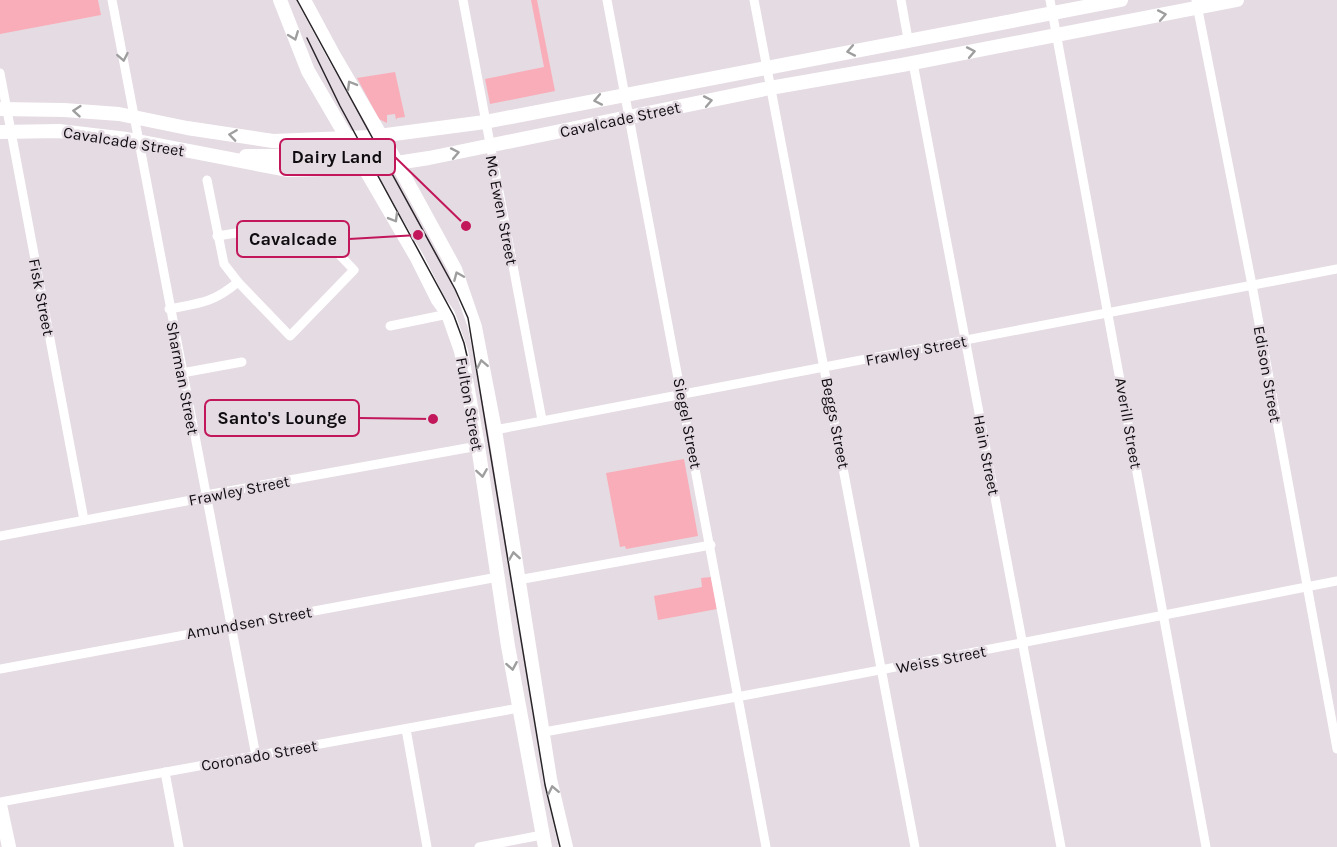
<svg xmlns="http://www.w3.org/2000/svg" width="1337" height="847" font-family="Karla,sans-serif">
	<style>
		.green { fill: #f9adb8 }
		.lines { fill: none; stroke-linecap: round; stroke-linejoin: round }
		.minor { stroke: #fff; stroke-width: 9 }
		.secondary { stroke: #fff; stroke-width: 14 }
		.tram { stroke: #282428; stroke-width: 1.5 }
		.oneway { stroke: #9f9e9f }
		.labels { text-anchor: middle; stroke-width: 5; stroke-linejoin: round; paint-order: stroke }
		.street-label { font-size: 16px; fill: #0f0c0f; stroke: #e5dbe3 }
		.leader { fill: none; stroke: #c2185b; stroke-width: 2 }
		.callout-dot { fill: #c2185b; stroke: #e5dbe3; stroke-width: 2 }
		.callout { fill: #e5dbe3; stroke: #c2185b; stroke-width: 2 }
		.callout-label { font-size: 18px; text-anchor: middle; font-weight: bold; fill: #0f0c0f }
	</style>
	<rect width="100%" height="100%" fill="#e5dbe3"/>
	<!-- green -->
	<g class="green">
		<path d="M0,0H98L101,15L0,34Z"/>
		<path d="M531,0H537L555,91L490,104L485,79L544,67Z"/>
		<path d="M395,72L405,117L397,118L396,120L395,114L387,115V123L379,119L357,78Z"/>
		<path d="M684,459L698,536L626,549L625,546L620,547L606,473Z"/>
		<path d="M711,577L717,609L658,620L654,596L702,587L701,578Z"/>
	</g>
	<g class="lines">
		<!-- minor -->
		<g class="minor">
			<path d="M112,0L256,756"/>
			<path d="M463,0L542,420"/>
			<path d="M607,0L766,847"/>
			<path d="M754,0L915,847"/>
			<path d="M901,0L908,39"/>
			<path d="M1050,0L1206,847"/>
			<path d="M1196,0L1252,285L1337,749"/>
			<path d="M913,63L1061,847"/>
			<path d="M0,73L84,520"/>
			<path d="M207,180L224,264L238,282L290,336L354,270L331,246"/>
			<path d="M217,236L249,231L303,236"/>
			<path d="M169,309C200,303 213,303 238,282"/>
			<path d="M390,326L448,314"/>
			<path d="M182,373L242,362"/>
			<path d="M495,430L1337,269"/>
			<path d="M0,536L197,499L206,495L478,446"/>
			<path d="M518,580L711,545"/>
			<path d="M0,669L498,577"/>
			<path d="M406,729L427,847"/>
			<path d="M544,732C809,685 1073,633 1337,581"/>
			<path d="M165,772L179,847"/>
			<path d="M0,802L519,708"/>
			<path d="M479,847L542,835"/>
		</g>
		<!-- secondary -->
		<g class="secondary">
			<path d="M280,0L308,71L417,258L438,300L448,314L461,351L478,446L508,646L545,847"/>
			<path d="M304,0L333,54L397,163L455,269L475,327L495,430L550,779L566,847"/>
			<path d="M0,109L64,110L119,114L187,128L273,141L371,137L485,122L1121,0"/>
			<path d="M0,132L59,131L127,139L287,170L364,168L429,158L770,88L902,65L1237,0"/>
			<path d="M246,156H275L359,147"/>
			<path d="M0,805L9,847"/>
		</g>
		<!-- tram -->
		<g class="tram">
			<path d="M297,0L455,289L468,318L545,785L560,847"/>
			<path d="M307,38L340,106L454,316L464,343L467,356"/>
		</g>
	</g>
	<!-- one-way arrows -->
	<defs><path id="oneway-chevron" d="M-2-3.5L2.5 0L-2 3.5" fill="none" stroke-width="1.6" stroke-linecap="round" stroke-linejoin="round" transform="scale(1.5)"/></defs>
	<g class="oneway">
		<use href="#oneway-chevron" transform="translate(1162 15) rotate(-11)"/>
		<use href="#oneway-chevron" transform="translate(294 36) rotate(69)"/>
		<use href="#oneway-chevron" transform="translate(851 51) rotate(169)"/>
		<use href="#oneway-chevron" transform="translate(971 52) rotate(-11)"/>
		<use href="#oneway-chevron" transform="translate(123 57) rotate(79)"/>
		<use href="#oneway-chevron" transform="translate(351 85) rotate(-120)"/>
		<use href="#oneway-chevron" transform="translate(598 100) rotate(169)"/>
		<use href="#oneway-chevron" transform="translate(708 101) rotate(-11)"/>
		<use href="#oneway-chevron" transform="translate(77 111) rotate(-175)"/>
		<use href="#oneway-chevron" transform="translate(233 135) rotate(-172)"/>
		<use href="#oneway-chevron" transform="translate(455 153) rotate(-11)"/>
		<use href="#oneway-chevron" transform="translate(394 218) rotate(60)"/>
		<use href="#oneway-chevron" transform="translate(458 276) rotate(-113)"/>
		<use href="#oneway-chevron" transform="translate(482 364) rotate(-101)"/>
		<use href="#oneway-chevron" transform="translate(482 473) rotate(81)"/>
		<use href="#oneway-chevron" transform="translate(514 556) rotate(-99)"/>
		<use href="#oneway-chevron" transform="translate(512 666) rotate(80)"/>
		<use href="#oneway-chevron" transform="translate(553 790) rotate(-102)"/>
	</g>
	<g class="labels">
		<!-- street labels -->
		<g class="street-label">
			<text transform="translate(620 119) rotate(-12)" y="6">Cavalcade Street</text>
			<text transform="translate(124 141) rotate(9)" y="6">Cavalcade Street</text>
			<text transform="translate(502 210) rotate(79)" y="6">Mc Ewen Street</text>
			<text transform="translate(42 297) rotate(79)" y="6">Fisk Street</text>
			<text transform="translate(916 350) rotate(-11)" y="6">Frawley Street</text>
			<text transform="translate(1268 374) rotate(80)" y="6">Edison Street</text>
			<text transform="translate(183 378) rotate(79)" y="6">Sharman Street</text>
			<text transform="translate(470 404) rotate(80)" y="6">Fulton Street</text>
			<text transform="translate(688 423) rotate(79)" y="6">Siegel Street</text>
			<text transform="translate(836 423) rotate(79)" y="6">Beggs Street</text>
			<text transform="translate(1129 423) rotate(80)" y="6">Averill Street</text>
			<text transform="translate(987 455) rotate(79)" y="6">Hain Street</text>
			<text transform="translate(239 490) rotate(-11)" y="6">Frawley Street</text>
			<text transform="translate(249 622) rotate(-10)" y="6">Amundsen Street</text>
			<text transform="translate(941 659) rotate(-11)" y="6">Weiss Street</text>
			<text transform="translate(259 755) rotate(-10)" y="6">Coronado Street</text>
		</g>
	</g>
	<!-- callouts -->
	<path class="leader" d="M466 226L395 157M418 235L349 239M433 419L359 418"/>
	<g class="callout-dot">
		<circle cx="466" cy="226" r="6"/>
		<circle cx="418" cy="235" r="6"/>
		<circle cx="433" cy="419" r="6"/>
	</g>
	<g class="callout">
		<rect x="280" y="139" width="115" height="36" rx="6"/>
		<rect x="237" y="221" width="112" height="36" rx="6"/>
		<rect x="205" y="400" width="154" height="36" rx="6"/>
	</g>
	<g class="callout-label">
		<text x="337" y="163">Dairy Land</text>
		<text x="293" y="245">Cavalcade</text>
		<text x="282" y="424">Santo's Lounge</text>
	</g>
</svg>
